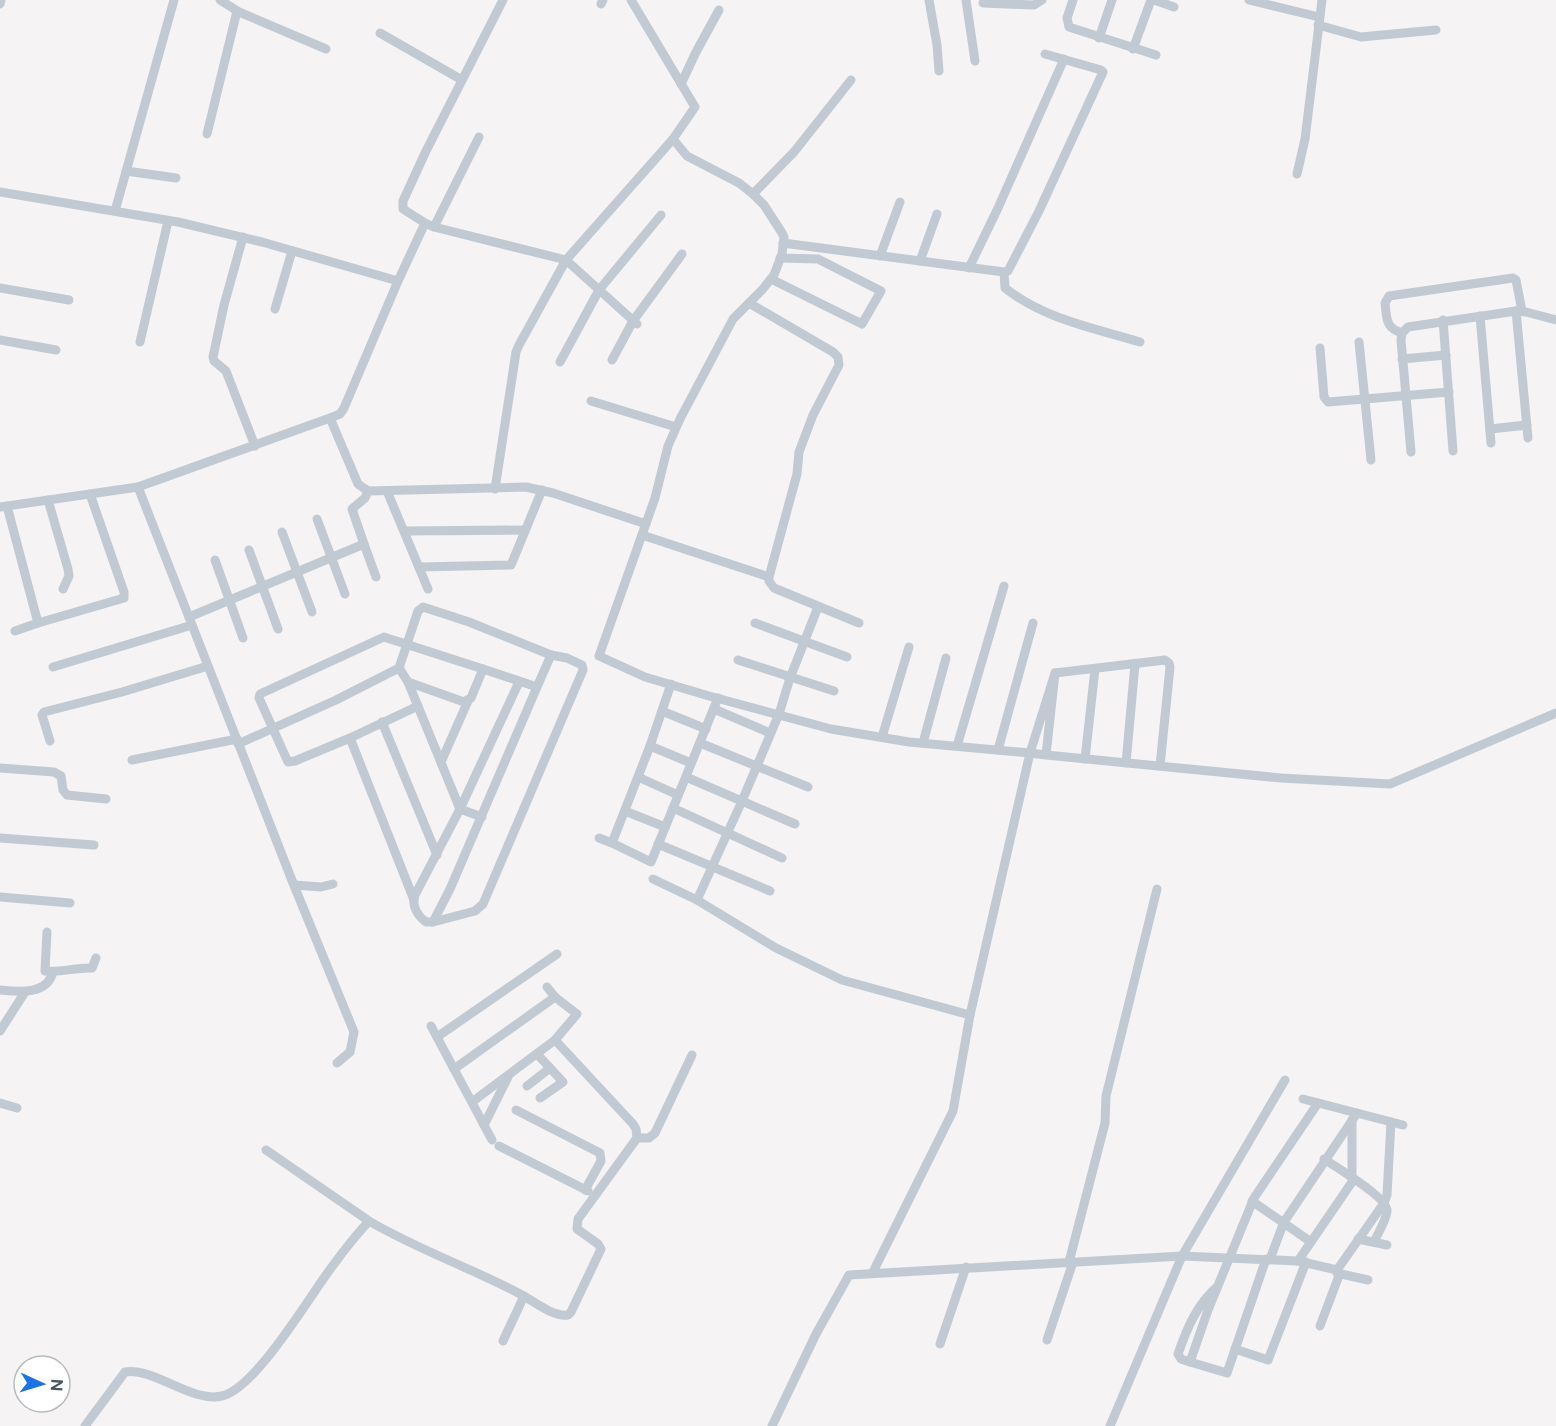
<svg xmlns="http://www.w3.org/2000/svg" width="1556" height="1426" font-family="'Public Sans',sans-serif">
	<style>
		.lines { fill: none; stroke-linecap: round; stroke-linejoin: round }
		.minor { stroke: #c1cad2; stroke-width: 9 }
	</style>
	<rect width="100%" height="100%" fill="#f5f3f3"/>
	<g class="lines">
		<!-- minor -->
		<g class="minor">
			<path d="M220,0L239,12L326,49"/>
			<path d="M929,0L937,45L939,71"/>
			<path d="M966,0L975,61"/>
			<path d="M1073,0L1067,18L1069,27L1156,55"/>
			<path d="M1154,0L1174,7"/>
			<path d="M1249,0L1319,17"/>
			<path d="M983,3L1034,5L1042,0"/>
			<path d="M0,4L1,0"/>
			<path d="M601,4L603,0"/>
			<path d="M1318,25L1361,37L1436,30"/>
			<path d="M380,33L462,80"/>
			<path d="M1099,38L1112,0"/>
			<path d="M1133,49L1151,0"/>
			<path d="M681,84L696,52L719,10"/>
			<path d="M207,134L237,11"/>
			<path d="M673,139L687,156L739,183L753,194L764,205L782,233L784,237L782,254L774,275L762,290L733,319L680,419L668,446L655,498L599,656L645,677L709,696L831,729L909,742L1030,753L970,1015L953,1111L873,1272"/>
			<path d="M126,171L176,178"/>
			<path d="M1297,174L1305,139L1322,0"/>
			<path d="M0,192L178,222L262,242L398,281"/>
			<path d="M753,194L794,152L851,80"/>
			<path d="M115,211L174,0"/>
			<path d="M425,223L403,209V201L426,151L503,0"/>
			<path d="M434,227L479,137"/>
			<path d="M243,237L224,305L213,357L214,361L226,371L255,446"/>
			<path d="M783,243L1004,272L1008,271L1039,211L1103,72L1101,70L1045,54"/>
			<path d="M880,256L900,202"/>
			<path d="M920,261L937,214"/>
			<path d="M969,268L998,208L1064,59"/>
			<path d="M1004,272L1005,288C1044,319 1093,328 1140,342"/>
			<path d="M771,279L862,324L881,291L818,259L780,258"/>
			<path d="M0,288L69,300"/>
			<path d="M275,309L292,251"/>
			<path d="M1516,311L1528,438"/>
			<path d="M1480,316L1491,443"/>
			<path d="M1443,320L1453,451"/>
			<path d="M1402,333C1385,328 1387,318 1385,303L1389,296L1513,278L1516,280L1522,311"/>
			<path d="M0,340L56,350"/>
			<path d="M140,342L168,221"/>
			<path d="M1359,342L1371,460"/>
			<path d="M1320,348L1324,397L1328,402L1449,392"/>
			<path d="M1402,359L1446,355"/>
			<path d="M612,360L633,321L682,254"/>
			<path d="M560,362L599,290L661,215"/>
			<path d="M591,401L676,427"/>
			<path d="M330,418L340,414L344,408L398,281L425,223L434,227L566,260L637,324"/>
			<path d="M1490,429L1527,425"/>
			<path d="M1411,452L1401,340L1402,333L1408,327L1516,311L1526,312L1556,320"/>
			<path d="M138,487L293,883L354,1032L350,1052L337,1063"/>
			<path d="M495,489L516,352L519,345L566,260L673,139L695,107L631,0"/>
			<path d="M387,491L428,589"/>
			<path d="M48,500L68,569L69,576L63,589"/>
			<path d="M7,506L38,623L124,598V592L90,494"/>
			<path d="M0,507L138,487L330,418L358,484L368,491L526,487L553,493L646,524"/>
			<path d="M317,519L345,594"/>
			<path d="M405,531L525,530"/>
			<path d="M282,532L312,612"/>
			<path d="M642,535L769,577L797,474L799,452L813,415L839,365L838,357L833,352L749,303"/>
			<path d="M364,544L376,577"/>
			<path d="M249,550L278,629"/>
			<path d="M215,560L243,638"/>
			<path d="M419,567L511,565L542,490"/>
			<path d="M769,577V581L774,588L859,623"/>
			<path d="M189,617L364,544L352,509L365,498L368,491"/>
			<path d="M755,623L847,657"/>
			<path d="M15,631L38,623"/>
			<path d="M738,660L834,691"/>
			<path d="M53,667L192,625"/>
			<path d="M399,668L418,611L423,607L469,622L551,655"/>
			<path d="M1055,673L1165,660L1169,663L1170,667L1160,766"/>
			<path d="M408,682L460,809L482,817"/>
			<path d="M519,682L460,809L415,895C411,906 418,916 426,922H433L450,889L537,687"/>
			<path d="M671,684L650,746L612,843L651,862L718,698"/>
			<path d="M714,709L770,733"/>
			<path d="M662,711L706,729"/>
			<path d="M382,722L437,855"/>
			<path d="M882,737L909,647"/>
			<path d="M350,738L418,706"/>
			<path d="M50,741L42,715L44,712L122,692L208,666"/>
			<path d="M700,743L808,787"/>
			<path d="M923,743L946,658"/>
			<path d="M238,744L336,700L399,668L408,682L464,702L471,698L483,669L537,687L551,655L567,658L582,665L583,670L483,904L475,911L433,922"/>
			<path d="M650,746L691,763"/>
			<path d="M957,746L1004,586"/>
			<path d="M998,750L1033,623"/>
			<path d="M1046,755L1055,673L1030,753L1046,755L1281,778L1390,784L1556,713"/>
			<path d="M1085,759L1095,669"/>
			<path d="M132,760L237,739"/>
			<path d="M441,762L468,701"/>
			<path d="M1126,763L1135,664"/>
			<path d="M0,768L54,772L61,776L63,790L67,795L106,799"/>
			<path d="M638,777L678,795"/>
			<path d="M686,777L795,824"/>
			<path d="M673,808L782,858"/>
			<path d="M625,811L665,827"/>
			<path d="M0,838L94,845"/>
			<path d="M599,838L612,843"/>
			<path d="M658,844L770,891"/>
			<path d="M653,879L697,900L742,801L779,714L790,678L818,607"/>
			<path d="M294,885L321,887L333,884"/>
			<path d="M0,897L70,903"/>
			<path d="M414,900L350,738L295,761L288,762L259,698L260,694L384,637L483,669"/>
			<path d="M697,900L776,948L842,980L970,1015"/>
			<path d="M47,932L45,971C61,973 76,967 92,968L96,958"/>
			<path d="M547,987L555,997"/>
			<path d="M0,990C19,992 47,995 53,972"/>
			<path d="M431,1026L454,1069"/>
			<path d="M0,1031L25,992"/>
			<path d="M437,1037L557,954"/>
			<path d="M537,1054L563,1082L540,1098"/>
			<path d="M527,1086L550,1068"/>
			<path d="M1303,1099L1403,1125"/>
			<path d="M472,1102L555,1040L577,1014L555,997L454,1069C467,1093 479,1116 492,1140"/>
			<path d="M0,1103L17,1108"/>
			<path d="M516,1110L600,1153L601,1161L585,1190"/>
			<path d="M484,1125L508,1077"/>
			<path d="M637,1138H649L655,1133L692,1055"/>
			<path d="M499,1146L588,1191"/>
			<path d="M266,1150L369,1221"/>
			<path d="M1324,1159C1336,1167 1388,1198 1387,1211C1386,1221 1378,1233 1374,1242"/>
			<path d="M1252,1201L1311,1242"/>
			<path d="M1358,1239L1387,1245"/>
			<path d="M1270,1259L1284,1222L1357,1113"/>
			<path d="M1298,1261L1352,1182V1120"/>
			<path d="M1069,1262L1105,1123L1106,1096L1157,889"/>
			<path d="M1368,1280L1337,1273V1270L1384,1203L1387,1195L1391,1122"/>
			<path d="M1218,1286C1197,1304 1187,1328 1178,1354L1181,1359L1190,1362L1208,1310L1254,1198L1318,1103"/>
			<path d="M1320,1326L1340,1273"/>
			<path d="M1047,1340L1073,1262"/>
			<path d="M503,1341L524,1296"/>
			<path d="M940,1344L966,1267"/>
			<path d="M1235,1349L1268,1360L1306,1262"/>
			<path d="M1190,1362L1227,1373L1266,1259"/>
			<path d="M85,1426L125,1372C154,1367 191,1403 222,1396C256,1389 312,1292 334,1264C345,1249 357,1234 369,1221C418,1250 472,1268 522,1295C535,1302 553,1317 568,1315L571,1312L601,1249L598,1244L577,1229L578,1219L637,1138L636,1129L633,1124L555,1040"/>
			<path d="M772,1426L816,1334L849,1275L1182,1256L1298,1261L1337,1270"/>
			<path d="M1110,1426L1182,1256L1285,1080"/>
		</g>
	</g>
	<!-- north arrow -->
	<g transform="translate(42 1384) rotate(94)"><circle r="28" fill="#ffffff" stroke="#b7bbc0" stroke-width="1.5"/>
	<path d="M0-4.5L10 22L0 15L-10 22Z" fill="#1a73e8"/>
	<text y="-9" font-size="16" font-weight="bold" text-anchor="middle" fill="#4a5661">N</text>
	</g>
</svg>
